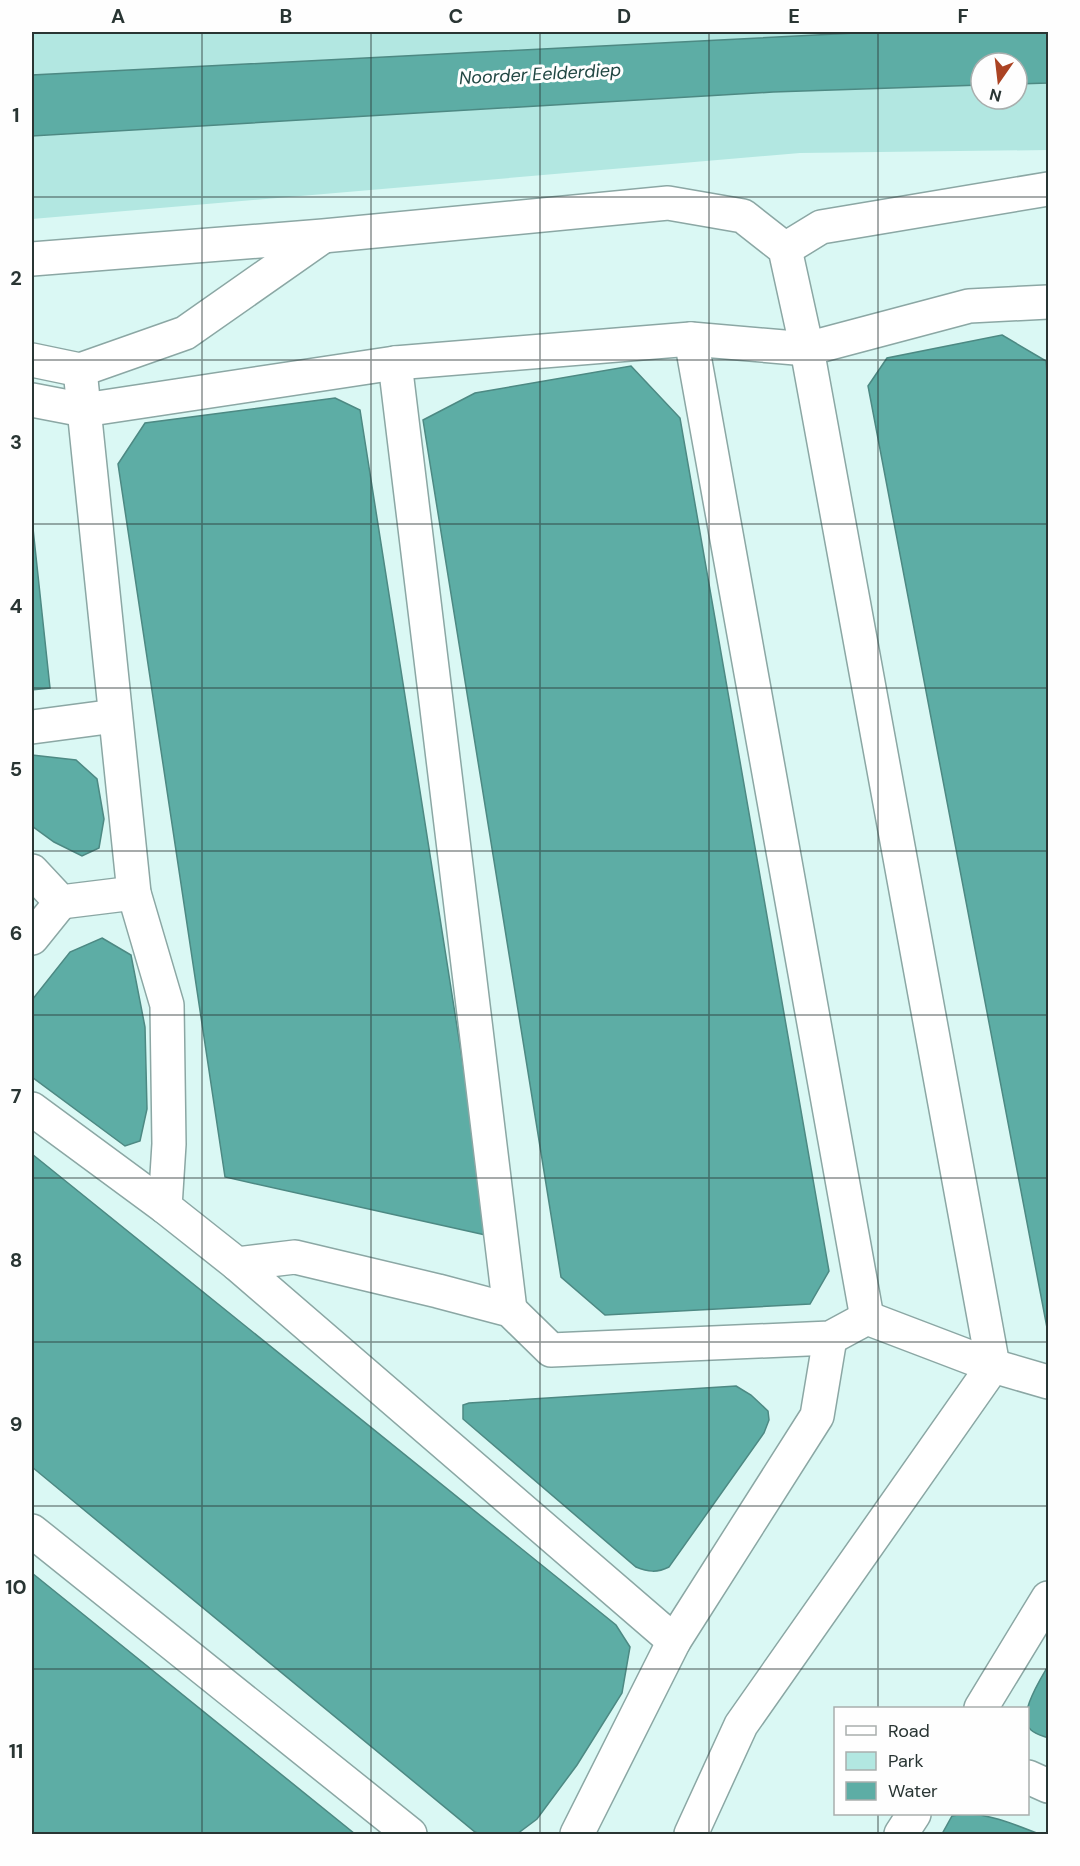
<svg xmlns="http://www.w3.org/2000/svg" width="1080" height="1866" font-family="'DM Sans',sans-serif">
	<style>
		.green { fill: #b2e7e1 }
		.water { fill: #5dada5; stroke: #4d8983; stroke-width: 1.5 }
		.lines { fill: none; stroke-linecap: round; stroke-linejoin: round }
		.minor-casing { stroke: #8ba7a4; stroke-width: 36 }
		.minor { stroke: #fff; stroke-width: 33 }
		.grid { fill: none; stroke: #293533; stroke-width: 1.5; stroke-opacity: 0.55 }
		.labels { text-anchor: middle; stroke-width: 6; stroke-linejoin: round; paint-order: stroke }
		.water-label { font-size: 18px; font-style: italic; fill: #214743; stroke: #fefefe }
		.neatline { fill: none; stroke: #293533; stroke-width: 2 }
		.grid-label { font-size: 20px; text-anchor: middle; font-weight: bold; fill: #293533 }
	</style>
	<rect width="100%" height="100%" fill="#daf8f4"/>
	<!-- green -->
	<g class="green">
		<path d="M32,32H875L32,75Z"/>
		<path d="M1048,83V150L800,153L32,219V136L773,92L981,85V99H1017V84Z"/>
	</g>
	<!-- water -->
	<g class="water">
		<path d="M875,32H1048V83L1017,84V63H981V85L773,92L32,136V75Z"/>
		<path d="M1002,335L1046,361L1048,386V1333L868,386L887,358Z"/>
		<path d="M631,366L680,418L829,1271L810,1304L605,1315L561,1277L423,420L475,393Z"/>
		<path d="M335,398L360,410L490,1236L225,1177L118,464L145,423Z"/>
		<path d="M32,519L50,688L32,690Z"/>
		<path d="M32,755L76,760L97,779L104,819L99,848L82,856L54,842L32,826Z"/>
		<path d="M102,938L131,955L145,1027L147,1109L140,1141L125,1146L32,1077V1000L70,952Z"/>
		<path d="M32,1154L616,1625L630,1647L622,1693L577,1765L537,1819L517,1834H480L475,1832L32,1467Z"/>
		<path d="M736,1386L751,1395L768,1411L769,1420L764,1433L669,1567C657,1573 648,1572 636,1567L463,1419V1405L469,1403Z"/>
		<path d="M32,1573L355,1834H32Z"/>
		<path d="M1048,1666V1738C1043,1736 1035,1734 1031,1730C1016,1717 1040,1680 1048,1666Z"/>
		<path d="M963,1814C988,1813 1016,1825 1039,1834H942L952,1816Z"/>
	</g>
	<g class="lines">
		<!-- minor casing -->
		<g class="minor-casing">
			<g id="minor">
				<path d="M785,249L821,227L1048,189"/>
				<path d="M32,259L323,236L668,203L743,216L785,249L807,349L993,1366L741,1725L691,1834"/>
				<path d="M691,339L867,1318"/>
				<path d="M32,360L80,370L185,333L322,237"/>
				<path d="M395,363L510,1310"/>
				<path d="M80,370L134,893L167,1005L169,1144L165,1207L237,1264L295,1257L438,1291L510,1310L551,1350L830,1338L867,1318L993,1366L1048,1382"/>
				<path d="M32,400L84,410L395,363L691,339L807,349L969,306L1048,302"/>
				<path d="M32,727L115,716"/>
				<path d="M32,871L61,902L134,893"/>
				<path d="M32,938L61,902"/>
				<path d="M32,1109L165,1207"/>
				<path d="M237,1264L674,1641"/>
				<path d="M32,1531L410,1834"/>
				<path d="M981,1708L1048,1598"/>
				<path d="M1028,1777L1048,1786"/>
				<path d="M577,1834L674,1641L817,1416L830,1338"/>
				<path d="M901,1834L914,1814"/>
			</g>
		</g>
		<!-- minor -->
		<use href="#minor" class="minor"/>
	</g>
	<!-- grid -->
	<path class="grid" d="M202,32V1834M371,32V1834M540,32V1834M709,32V1834M878,32V1708M32,197H1048M32,360H1048M32,524H1048M32,688H1048M32,851H1048M32,1015H1048M32,1178H1048M32,1342H1048M32,1506H1048M32,1669H1048M878,1814V1834"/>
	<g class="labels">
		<!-- water labels -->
		<g class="water-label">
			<text transform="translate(540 74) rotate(-3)" y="6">Noorder Eelderdiep</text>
		</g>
	</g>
	<!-- border -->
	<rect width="1080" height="1866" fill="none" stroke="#fefefe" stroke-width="66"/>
	<!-- legend -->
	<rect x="834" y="1707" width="195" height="108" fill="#fefefe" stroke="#a9aead" stroke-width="1.5"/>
	<rect x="846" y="1726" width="30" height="9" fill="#ffffff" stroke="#a9aead" stroke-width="1.5"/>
	<text x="888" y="1737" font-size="18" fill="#293533">Road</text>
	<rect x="846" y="1752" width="30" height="18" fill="#b2e7e1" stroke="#a9aead" stroke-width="1.5"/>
	<text x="888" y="1767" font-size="18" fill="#293533">Park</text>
	<rect x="846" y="1782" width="30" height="18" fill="#5dada5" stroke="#a9aead" stroke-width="1.5"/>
	<text x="888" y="1797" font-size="18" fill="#293533">Water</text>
	<!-- north arrow -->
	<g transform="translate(999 81) rotate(194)"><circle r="28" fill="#fefefe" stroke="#a9aead" stroke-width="1.5"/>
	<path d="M0-4.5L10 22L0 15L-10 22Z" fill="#ab4323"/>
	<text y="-9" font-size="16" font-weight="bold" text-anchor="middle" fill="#293533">N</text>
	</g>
	<rect x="33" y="33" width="1014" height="1800" class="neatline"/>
	<g class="grid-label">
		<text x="118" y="23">A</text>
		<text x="286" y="23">B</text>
		<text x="456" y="23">C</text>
		<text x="624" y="23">D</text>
		<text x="794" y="23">E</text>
		<text x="963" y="23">F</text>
		<text x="16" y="122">1</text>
		<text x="16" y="285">2</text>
		<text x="16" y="449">3</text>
		<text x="16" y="613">4</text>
		<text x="16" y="776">5</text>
		<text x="16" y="940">6</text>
		<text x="16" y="1103">7</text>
		<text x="16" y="1267">8</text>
		<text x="16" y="1431">9</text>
		<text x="16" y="1594">10</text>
		<text x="16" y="1758">11</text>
	</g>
</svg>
